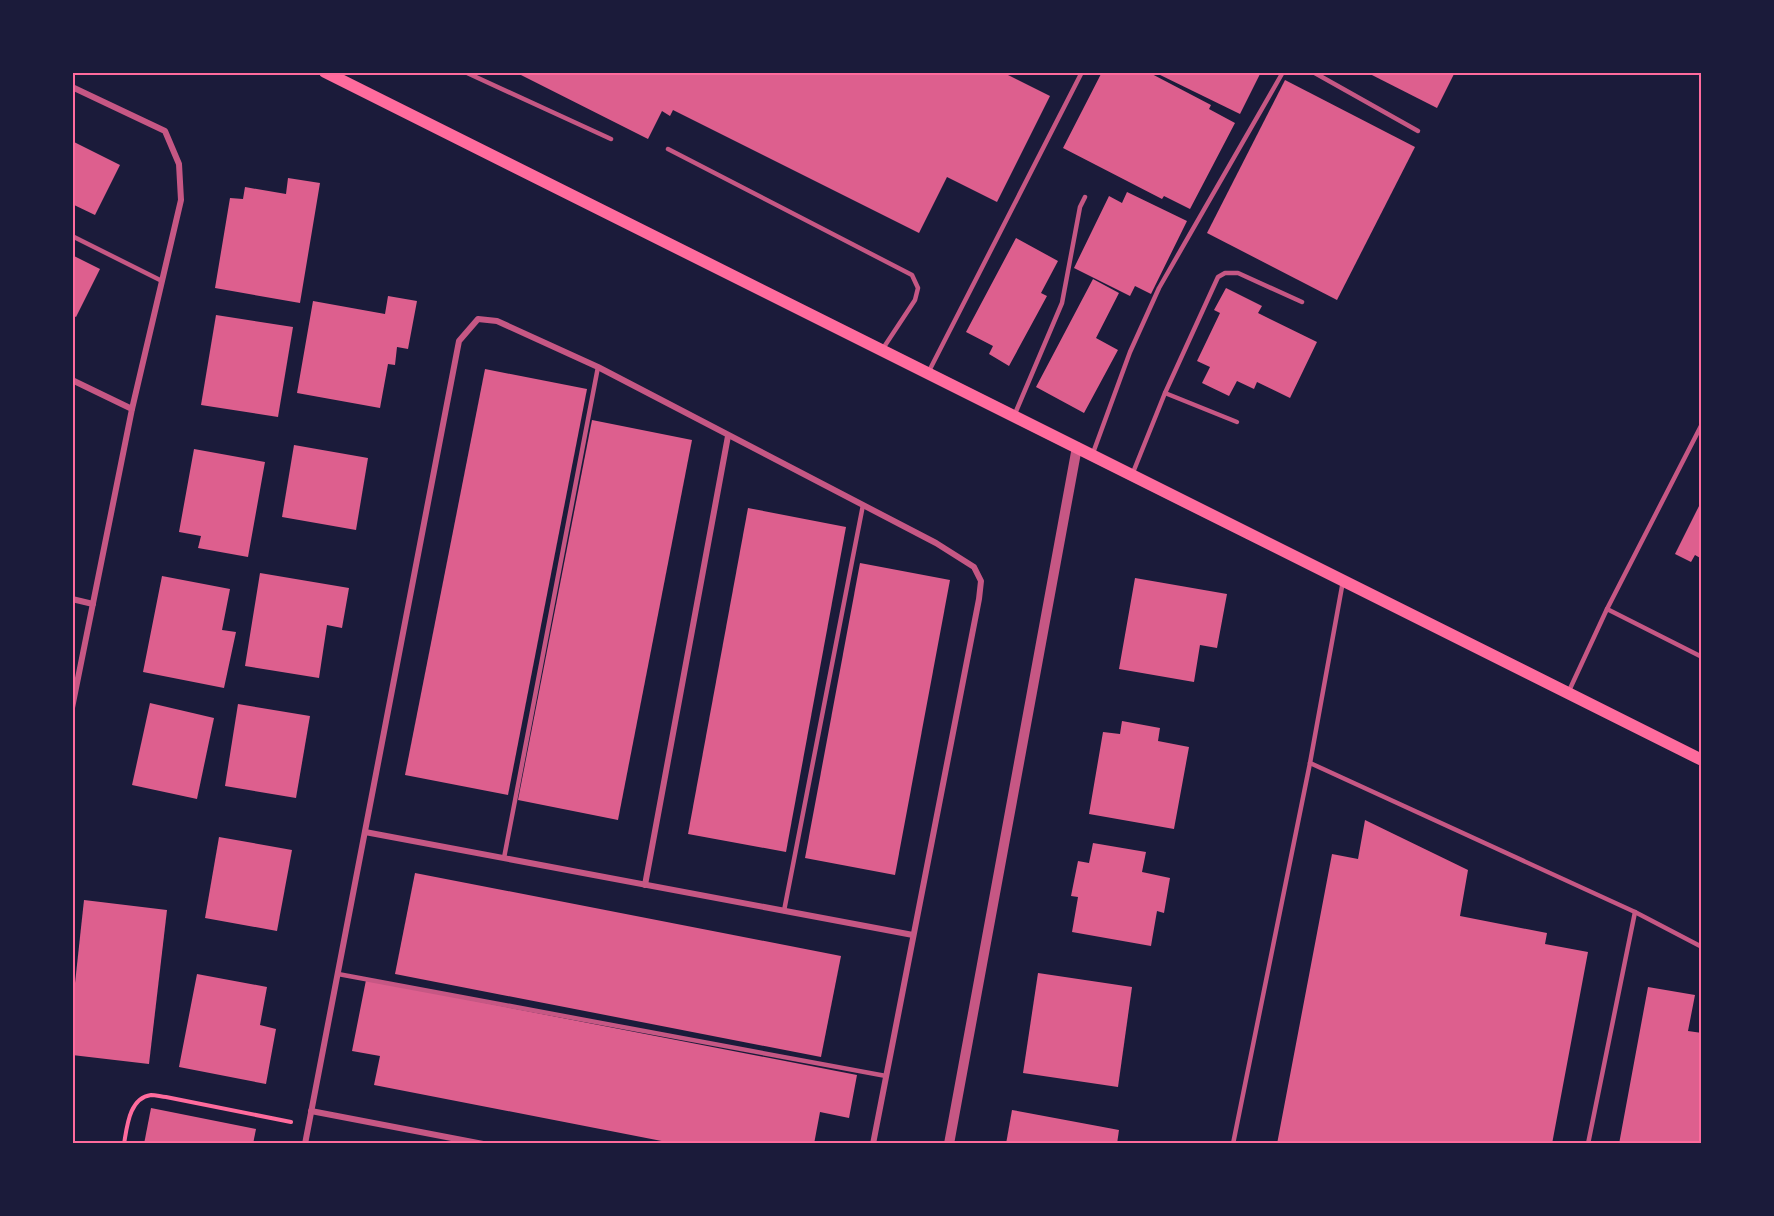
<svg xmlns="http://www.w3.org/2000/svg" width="1774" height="1216" font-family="'Sofia Sans Condensed',sans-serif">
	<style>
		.building { fill: #dd5f8e }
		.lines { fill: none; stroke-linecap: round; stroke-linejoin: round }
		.path { stroke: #ff6b9d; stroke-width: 4 }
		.service { stroke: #c65784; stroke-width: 4.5 }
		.minor { stroke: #c65784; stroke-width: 6 }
		.tertiary { stroke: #c65784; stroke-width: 10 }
		.secondary { stroke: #ff6b9d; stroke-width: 12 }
		.neatline { fill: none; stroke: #ff6b9d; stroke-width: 2 }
	</style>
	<rect width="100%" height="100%" fill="#1b1b3a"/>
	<!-- building -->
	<g class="building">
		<path d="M515,72H1002L1050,96L997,202L947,177L919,233L673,110L670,116L662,111L648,139Z"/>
		<path d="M1102,72H1148L1211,105L1209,109L1235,123L1190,209L1164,196L1162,199L1063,148Z"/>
		<path d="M1154,72H1261L1240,114Z"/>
		<path d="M1366,72H1455L1437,108Z"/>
		<path d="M1285,80L1415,147L1337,300L1207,233Z"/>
		<path d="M72,141L120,165L95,215L72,204Z"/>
		<path d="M288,178L320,183L300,303L215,288L230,198L243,199L245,187L286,194Z"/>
		<path d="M1127,192L1187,221L1151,294L1135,286L1130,296L1074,268L1109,196L1122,203Z"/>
		<path d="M1016,238L1058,261L1041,293L1047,296L1009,366L989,354L993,346L966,332Z"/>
		<path d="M72,255L100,269L76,317L72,315Z"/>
		<path d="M1093,279L1119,293L1096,338L1118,350L1084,413L1036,387Z"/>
		<path d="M1226,288L1262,306L1258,313L1317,342L1290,398L1257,382L1254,389L1237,381L1229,396L1202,383L1210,367L1197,361L1220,313L1214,310Z"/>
		<path d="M388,296L417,301L408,349L397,347L395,365L388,364L380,408L297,393L313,301L385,314Z"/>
		<path d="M216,315L293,327L278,417L201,405Z"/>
		<path d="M485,369L587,389L508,795L405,775Z"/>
		<path d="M592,420L692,440L618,820L518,800Z"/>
		<path d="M294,445L368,458L356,530L282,517Z"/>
		<path d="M194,449L265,462L248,557L198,548L201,536L179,532Z"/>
		<path d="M1702,500V559L1695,555L1691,562L1675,554Z"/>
		<path d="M748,508L846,527L786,852L688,834Z"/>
		<path d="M860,563L950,580L895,875L805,858Z"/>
		<path d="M260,573L349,588L342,628L327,625L319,678L245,666Z"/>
		<path d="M162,576L230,589L222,630L236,632L224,688L143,672Z"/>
		<path d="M1135,578L1227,594L1217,648L1200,645L1194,682L1119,669Z"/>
		<path d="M150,703L214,718L197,799L132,785Z"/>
		<path d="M238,704L310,716L296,798L225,786Z"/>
		<path d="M1122,721L1160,728L1158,741L1189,747L1174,829L1089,814L1103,732L1120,734Z"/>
		<path d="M1365,820L1468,870L1460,916L1547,933L1545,944L1588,952L1552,1144H1277L1332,854L1358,859Z"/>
		<path d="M219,837L292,850L277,931L205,918Z"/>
		<path d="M1093,843L1146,852L1142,872L1170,878L1164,913L1157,911L1151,946L1072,932L1078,897L1071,896L1078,861L1089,863Z"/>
		<path d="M415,873L841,956L821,1057L395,974Z"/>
		<path d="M84,900L167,910L149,1064L72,1055V1011Z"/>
		<path d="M1038,973L1132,987L1118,1087L1023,1073Z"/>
		<path d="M197,974L267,987L260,1025L276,1029L266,1084L179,1067Z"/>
		<path d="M366,980L857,1075L849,1118L820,1112L814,1144H677L374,1085L380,1056L352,1051Z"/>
		<path d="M1648,987L1695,995L1688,1031L1702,1033V1144H1619Z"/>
		<path d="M151,1108L256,1129L253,1144H144Z"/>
		<path d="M1012,1110L1119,1130L1117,1144H1006Z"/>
	</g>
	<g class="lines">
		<!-- path -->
		<path class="path" d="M124,1144C127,1127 129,1098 151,1095C156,1095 162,1097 166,1097L291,1122"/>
		<!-- service -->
		<g class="service">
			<path d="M465,72L611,139"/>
			<path d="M1313,72L1418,131"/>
			<path d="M668,149L912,275L918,288L915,300L882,350"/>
			<path d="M72,236L162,281"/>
			<path d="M928,373L1082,72"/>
			<path d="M1165,393L1237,422"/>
			<path d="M1014,416L1062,303L1080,207L1085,197"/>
			<path d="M1093,453L1130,352L1159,288L1283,72"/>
			<path d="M1132,475L1165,393L1218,277L1225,273H1238L1302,302"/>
			<path d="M1607,609L1702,657"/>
			<path d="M1568,693L1607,609L1702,424"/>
			<path d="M1310,763L1635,912L1702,947"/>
			<path d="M504,858L598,367"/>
			<path d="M784,911L863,505"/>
			<path d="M338,974L886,1076"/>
			<path d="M1233,1144L1310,763L1343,581"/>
			<path d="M1588,1144L1635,912"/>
		</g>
		<!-- minor -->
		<g class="minor">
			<path d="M72,87L165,131L179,164L181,200L132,409L72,708"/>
			<path d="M72,380L132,409"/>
			<path d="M72,599L93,604"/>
			<path d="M365,832L913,935"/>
			<path d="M645,885L728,436"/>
			<path d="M311,1111L483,1144"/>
			<path d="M305,1144L459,341L478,319L497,321L598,367L936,543L974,567L981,581L979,599L873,1144"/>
		</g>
		<!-- tertiary -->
		<path class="tertiary" d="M949,1144L1077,447"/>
		<!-- secondary -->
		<path class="secondary" d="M325,72L1702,760"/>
	</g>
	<!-- border -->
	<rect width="1774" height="1216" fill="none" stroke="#1b1b3a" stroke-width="147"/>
	<rect x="74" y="74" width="1626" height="1068" class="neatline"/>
</svg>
